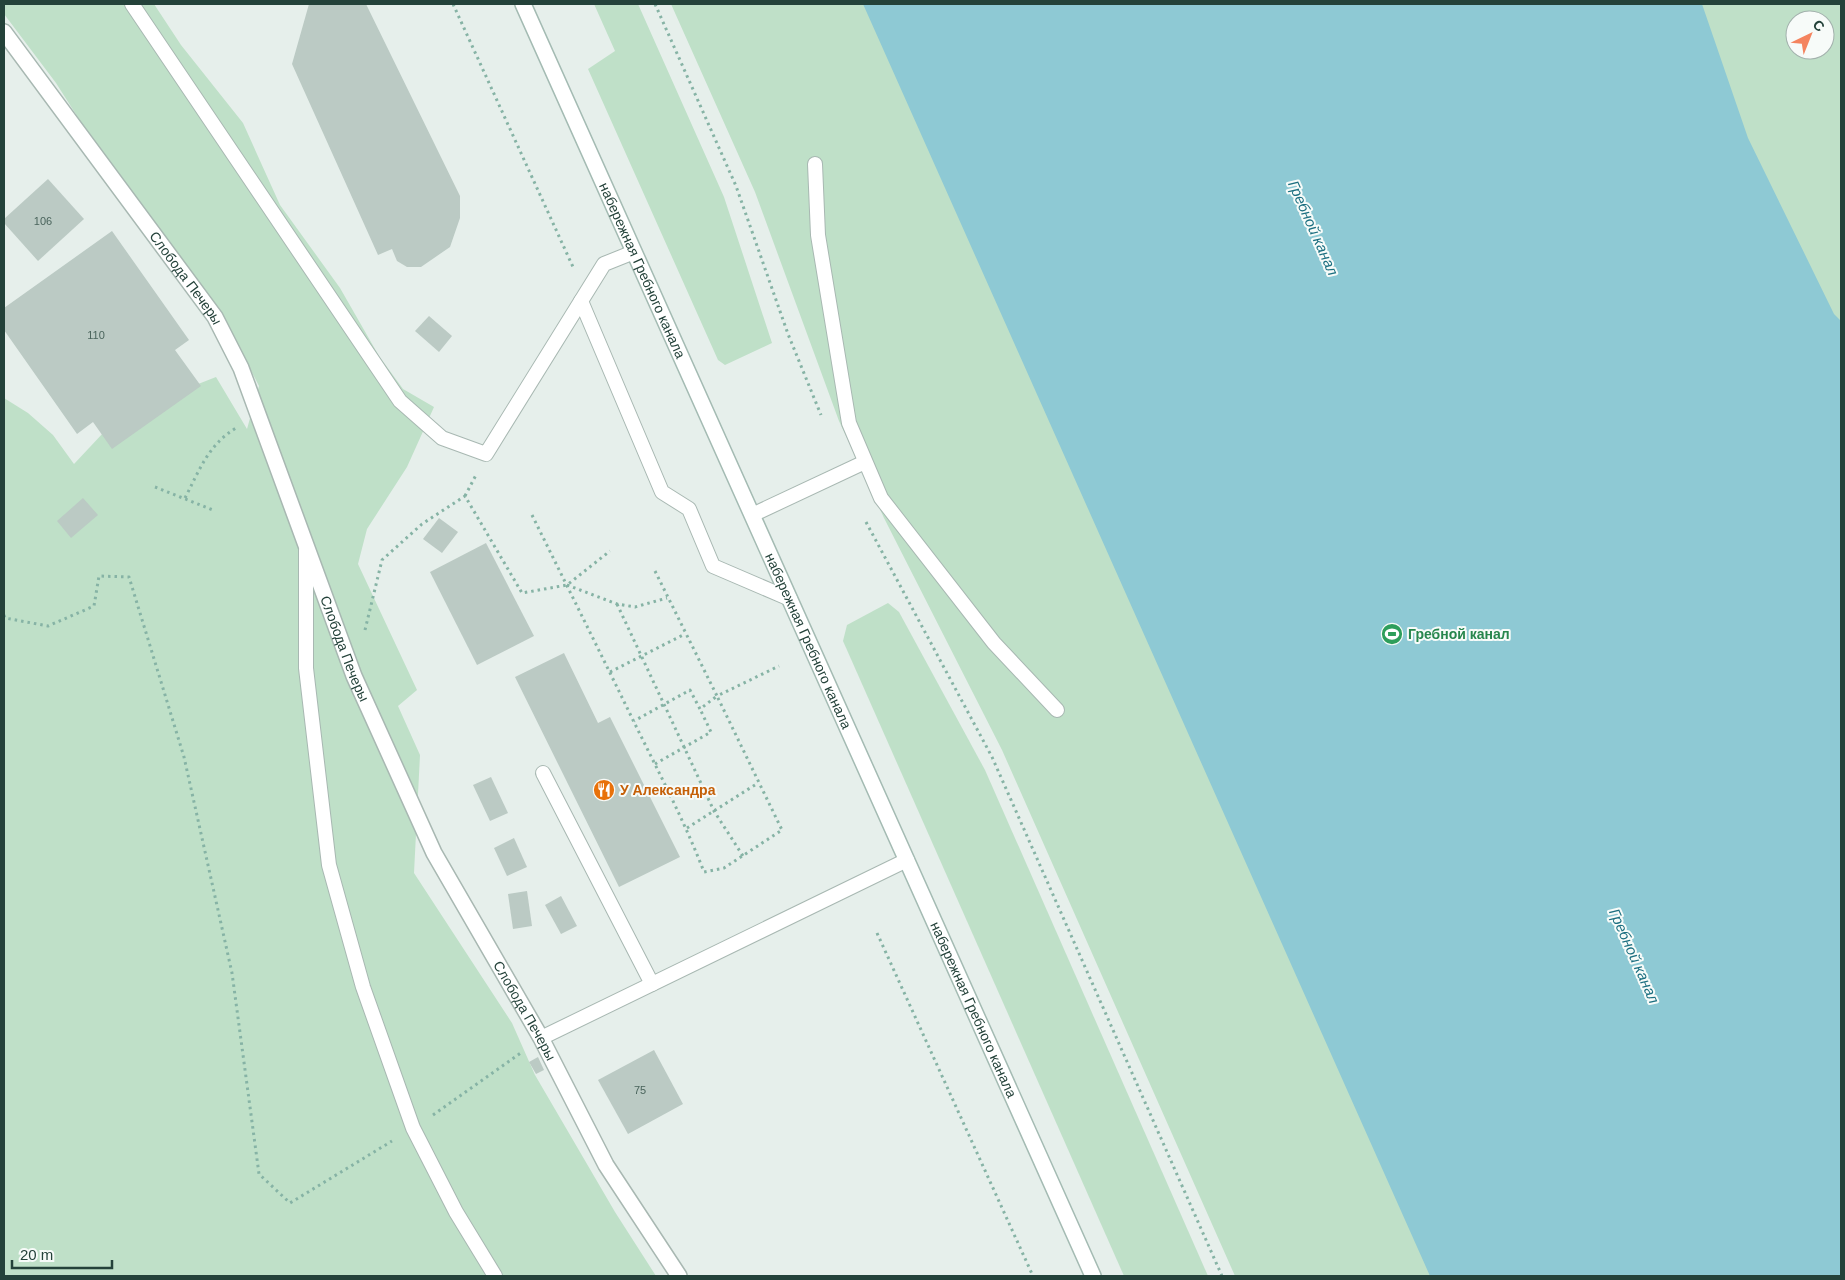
<svg xmlns="http://www.w3.org/2000/svg" width="1845" height="1280" font-family="Arial,sans-serif">
	<style>
		.green { fill: #bfe0c8; fill-rule: evenodd }
		.water { fill: #8ec9d4 }
		.building { fill: #bbcac4 }
		.lines { fill: none; stroke-linecap: round; stroke-linejoin: round }
		.lane-casing { stroke: #a8b8b2; stroke-width: 16 }
		.street-casing { stroke: #a8b8b2; stroke-width: 18 }
		.secondary-casing { stroke: #a4bbb3; stroke-width: 18 }
		.path { stroke: #86b3a5; stroke-width: 3; stroke-dasharray: 2.5 4; stroke-linecap: butt }
		.lane { stroke: #fff; stroke-width: 14 }
		.street { stroke: #fff; stroke-width: 15 }
		.secondary { stroke: #fff; stroke-width: 15 }
		.labels { text-anchor: middle; stroke-width: 4; stroke-linejoin: round; paint-order: stroke }
		.number-label { font-size: 11px; fill: #4a645c }
		.street-label { font-size: 14px; fill: #24423a; stroke: #f7fbf9 }
		.leisure-label { font-size: 14px; font-weight: bold; fill: #27864d; stroke: #f7fbf9; text-anchor: start }
		.food-label { font-size: 14px; font-weight: bold; fill: #c56008; stroke: #f7fbf9; text-anchor: start }
		.water-label { font-size: 15px; font-style: italic; fill: #1c6f80; stroke: #f7fbf9 }
	</style>
	<rect width="100%" height="100%" fill="#e6efeb"/>
	<!-- green -->
	<g class="green">
		<path d="M4,4H154L181,45L243,123L280,205L340,288L379,356L403,389L434,407L407,467L367,529L358,564L417,690L398,706L420,755L414,873L512,1023L535,1075L615,1212L656,1276H4V395V398L28,413L53,435L74,464L104,432L165,397L216,377L247,429L259,386L222,314L98,149L56,83L4,14Z"/>
		<path d="M594,4H638L724,197L772,343L725,365L718,360L588,69L615,51Z"/>
		<path d="M671,4H1841V1276H1235L1002,750L884,518L839,421L755,192ZM1795,20H1825V50H1795Z"/>
		<path d="M888,603L899,612L985,770L1208,1276H1124L843,641L847,625Z"/>
	</g>
	<!-- water -->
	<path class="water" d="M863,4H1702L1748,138L1834,314L1841,321V1276H1430Z"/>
	<!-- building -->
	<g class="building">
		<path d="M309,4H366L460,196V218L450,247L421,267H407L397,261L392,249L378,255L292,64Z"/>
		<path d="M48,179L84,219L38,261L4,223V219Z"/>
		<path d="M112,231L189,340L175,350L201,386L112,449L93,422L77,434L4,330V308Z"/>
		<path d="M429,316L452,336L439,352L415,331Z"/>
		<path d="M83,498L98,515L71,538L57,521Z"/>
		<path d="M439,518L458,532L442,553L423,539Z"/>
		<path d="M486,543L534,636L477,665L430,572Z"/>
		<path d="M564,653L598,723L610,717L680,857L619,887L515,677Z"/>
		<path d="M491,777L508,813L490,821L473,785Z"/>
		<path d="M514,838L527,867L507,876L494,848Z"/>
		<path d="M527,891L532,926L513,929L508,894Z"/>
		<path d="M561,896L577,926L561,934L545,905Z"/>
		<path d="M654,1050L683,1104L628,1134L598,1080Z"/>
		<path d="M538,1057L544,1070L536,1074L529,1062Z"/>
	</g>
	<g class="lines">
		<!-- lane casing -->
		<g class="lane-casing">
			<g id="lane">
				<path d="M132,4L400,401L442,438L486,454L604,264L634,252"/>
				<path d="M815,164L818,235L849,423L881,498L994,643L1057,710"/>
				<path d="M581,301L662,492L689,509L713,566L790,599"/>
				<path d="M752,515L865,462"/>
				<path d="M306,550V668L329,865L363,987L413,1128L456,1212L495,1276"/>
				<path d="M543,773L652,984"/>
				<path d="M541,1038L907,860"/>
			</g>
		</g>
		<!-- street casing -->
		<g class="street-casing">
			<g id="street">
				<path id="s1" d="M4,32L215,317L241,368L354,676L434,853L541,1038L606,1165L679,1276"/>
			</g>
		</g>
		<!-- secondary casing -->
		<g class="secondary-casing">
			<g id="secondary">
				<path id="s2" d="M523,4L1093,1276"/>
			</g>
		</g>
		<!-- path -->
		<g class="path">
			<path d="M453,4L573,267"/>
			<path d="M655,4L736,186L788,334L821,415"/>
			<path d="M155,487L213,510"/>
			<path d="M465,496L476,475"/>
			<path d="M185,498C199,471 208,445 236,428"/>
			<path d="M532,515C566,584 600,652 633,720C658,771 684,820 704,872L724,868L782,830L717,696L700,709L690,690L634,721"/>
			<path d="M866,522L992,757L1222,1276"/>
			<path d="M655,571L717,696L779,666"/>
			<path d="M567,585L617,604L635,607L667,598"/>
			<path d="M617,604L714,811L743,856"/>
			<path d="M4,615L5,618L48,626L94,606L99,576L129,577L184,757L232,973L259,1174L290,1203L392,1141"/>
			<path d="M365,630L382,560L422,524L465,496L522,593L567,585L610,551"/>
			<path d="M610,672L685,634"/>
			<path d="M655,764L711,732L700,709"/>
			<path d="M687,828L758,783"/>
			<path d="M877,933L1033,1276"/>
			<path d="M433,1115L522,1052"/>
		</g>
		<!-- lane -->
		<use href="#lane" class="lane"/>
		<!-- street -->
		<use href="#street" class="street"/>
		<!-- secondary -->
		<use href="#secondary" class="secondary"/>
	</g>
	<!-- icons -->
	<defs>
		<g id="stadium-disc" transform="scale(1.125)"><circle r="9.5" fill="#2e9e5b" stroke="#f7fbf9"/><path d="M0-5a6.5 5 0 1 0 0 10a6.5 5 0 1 0 0-10ZM-3.5-1.8h7v3.6h-7Z" fill="#fff"/></g>
		<g id="restaurant-disc" transform="scale(1.125)"><circle r="9.5" fill="#e8710a" stroke="#f7fbf9"/><path d="M-5-6h1v4h1v-4h1v4h1v-4h1v5L-1.5 .5V6h-2V.5L-5-1ZM5-6V6H3V1.5H1.5Q1.5-4 5-6Z" fill="#fff"/></g>
	</defs>
	<g fill-rule="evenodd">
		<use href="#stadium-disc" x="1392" y="634"/>
		<use href="#restaurant-disc" x="604" y="790"/>
	</g>
	<g class="labels">
		<!-- number labels -->
		<g class="number-label">
			<text x="43" y="225">106</text>
			<text x="96" y="339">110</text>
			<text x="640" y="1094">75</text>
		</g>
		<!-- street labels -->
		<g class="street-label">
			<text dy="5" stroke="none"><textPath href="#s2" startOffset="292">набережная Гребного канала</textPath></text>
			<text dy="5" stroke="none"><textPath href="#s1" startOffset="306">Слобода Печеры</textPath></text>
			<text dy="5" stroke="none"><textPath href="#s2" startOffset="698">набережная Гребного канала</textPath></text>
			<text dy="5" stroke="none"><textPath href="#s1" startOffset="711">Слобода Печеры</textPath></text>
			<text dy="5" stroke="none"><textPath href="#s2" startOffset="1102">набережная Гребного канала</textPath></text>
			<text dy="5" stroke="none"><textPath href="#s1" startOffset="1116">Слобода Печеры</textPath></text>
		</g>
		<!-- leisure labels -->
		<g class="leisure-label">
			<text x="1408" y="639">Гребной канал</text>
		</g>
		<!-- food labels -->
		<g class="food-label">
			<text x="620" y="795">У Александра</text>
		</g>
		<!-- water labels -->
		<g class="water-label">
			<text transform="translate(1313 228) rotate(66)" y="5">Гребной канал</text>
			<text transform="translate(1634 956) rotate(66)" y="5">Гребной канал</text>
		</g>
	</g>
	<!-- border -->
	<rect width="1845" height="1280" fill="none" stroke="#24423a" stroke-width="10"/>
	<!-- north arrow -->
	<g transform="translate(1810 35) rotate(43)"><circle r="24" fill="#f7fbf9" stroke="#a3b1ad"/>
	<path d="M0-4L9 19L0 12L-9 19Z" fill="#f4845f"/>
	<text y="-8" font-size="14" font-weight="bold" text-anchor="middle" fill="#24423a">С</text>
	</g>
	<!-- scale -->
	<path d="M12 1260v8h100v-8" fill="none" stroke="#24423a" stroke-width="2.5"/>
	<text x="20" y="1260" font-size="15" fill="#24423a" stroke="#f7fbf9" stroke-width="4" paint-order="stroke">20 m</text>
</svg>
